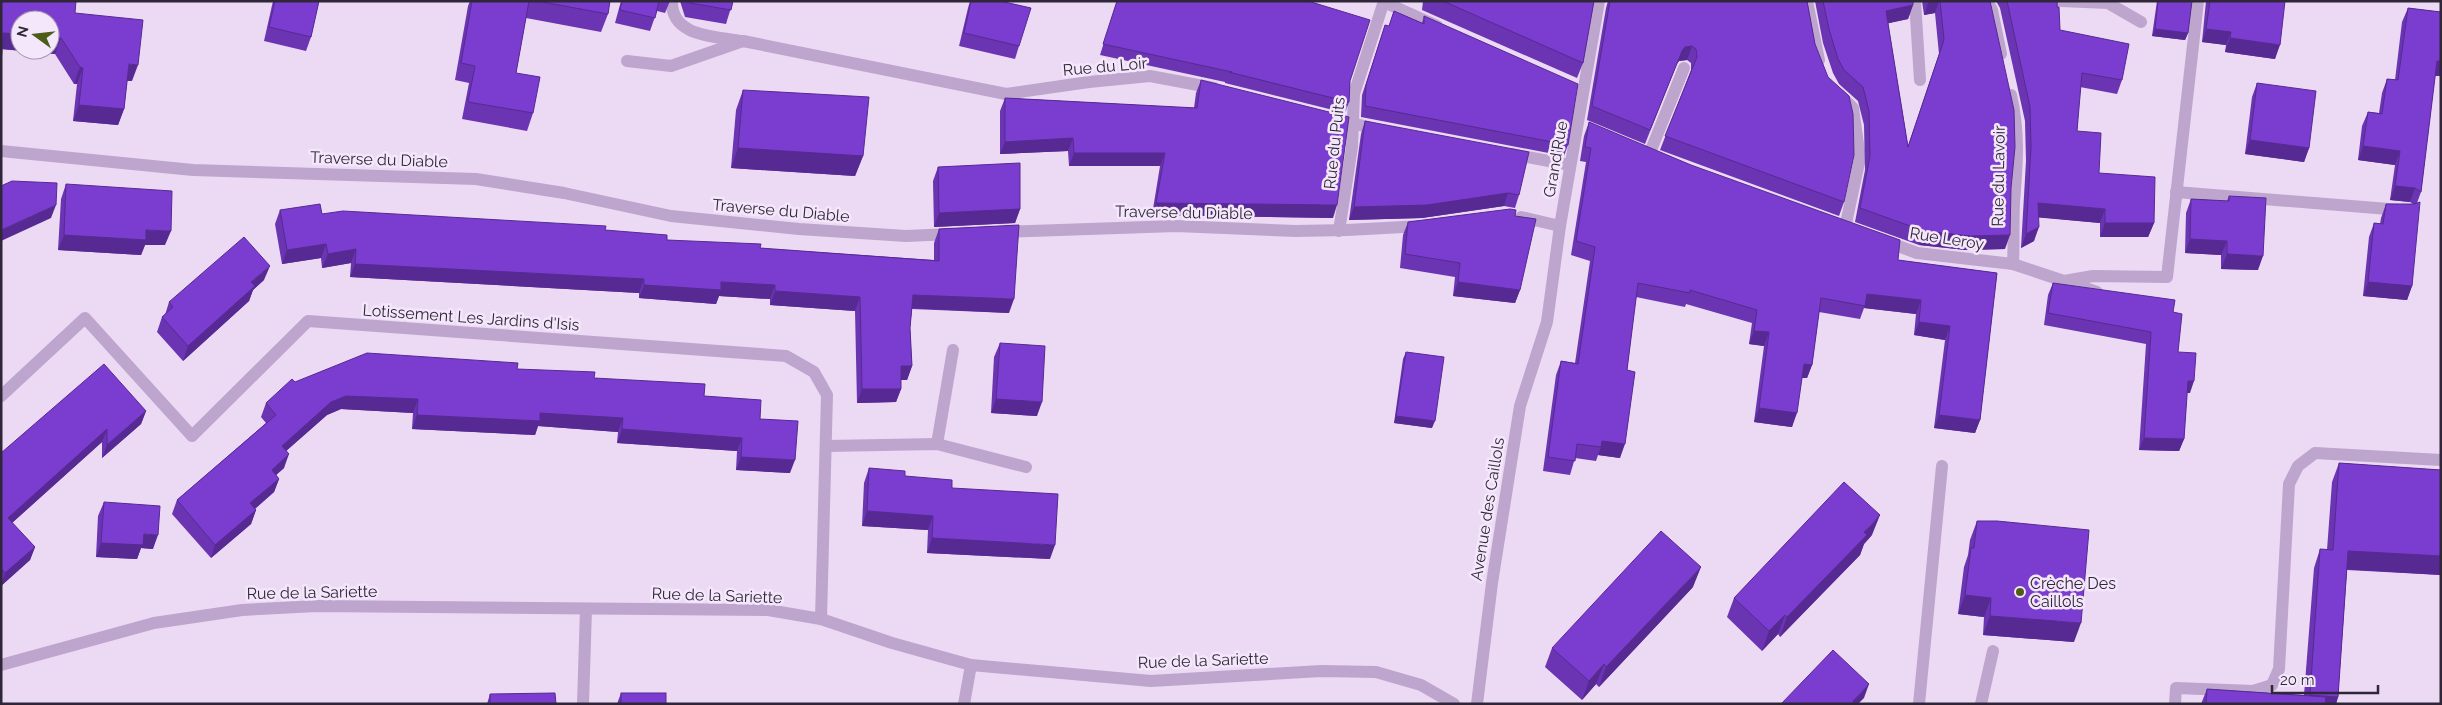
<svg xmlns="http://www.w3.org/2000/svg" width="2442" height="705" font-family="Raleway,sans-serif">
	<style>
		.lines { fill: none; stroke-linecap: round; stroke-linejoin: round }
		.lane { stroke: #bea5cd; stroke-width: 12 }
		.street { stroke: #bea5cd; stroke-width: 12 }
		.wall { fill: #6a34b3 }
		.shaded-wall { fill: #562a92 }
		.building { fill: #7b3cd0; stroke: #562a92 }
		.poi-dot { fill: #4c5d19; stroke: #f5e7fb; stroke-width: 2 }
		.labels { text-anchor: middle; stroke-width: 5; stroke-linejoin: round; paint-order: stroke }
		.street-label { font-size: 16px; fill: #2f2738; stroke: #f5e7fb }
		.poi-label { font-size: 16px; fill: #2f2738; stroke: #f5e7fb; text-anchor: start }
	</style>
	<rect width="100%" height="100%" fill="#ecdaf4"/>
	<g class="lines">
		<!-- lane -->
		<g class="lane">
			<path d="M672,1C671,37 715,36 740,41"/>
			<path d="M2061,1L2108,3L2141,22"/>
			<path d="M627,61L671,66L743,41L1006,94"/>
			<path d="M2176,192L2401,210"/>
			<path d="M2064,281L2093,276L2167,277L2198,1"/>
			<path d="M1,396L85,318L192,436L308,321L786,356L814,372L827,395L821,619"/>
			<path d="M937,444L953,350"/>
			<path d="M827,446L937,444L1026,467"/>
			<path d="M583,704L586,609"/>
			<path d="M964,704L971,665"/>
			<path d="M1919,704L1942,466"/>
			<path d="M1981,704L1993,651"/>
			<path d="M2175,704L2176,688L2253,691L2272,685L2279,669L2289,484L2298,466L2315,453L2441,460"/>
		</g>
		<!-- street -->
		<g class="street">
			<path d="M1807,1L1819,60"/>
			<path d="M1915,1L1920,80"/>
			<path d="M1987,1L1992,10L2001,54"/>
			<path d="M1384,2L1437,26"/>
			<path d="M1006,94L1089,82L1150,76L1214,88"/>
			<path d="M1840,95L1853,108L1860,158L1845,228"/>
			<path d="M2011,95C2020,134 2017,164 2014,203C2013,223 2014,244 2013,264"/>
			<path d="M1333,118L1379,130"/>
			<path d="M1,151L193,170L476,179L564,193L671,216L799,229L906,236L952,234"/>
			<path d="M1511,154L1570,165"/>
			<path d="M1649,155L1684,68"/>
			<path d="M1521,217L1560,226"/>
			<path d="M1339,231L1352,147L1354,94L1384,1"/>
			<path d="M1002,232L1176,226L1295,231L1347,230L1422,226"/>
			<path d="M1884,241L1917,253L2013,264L2097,292"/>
			<path d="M1,665L154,623L242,610L317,606L768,610L821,619L892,643L971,665L1151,681L1321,671L1376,672L1421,685L1454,704"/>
			<path d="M1477,704L1492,583L1520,406L1547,322L1560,226L1599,1"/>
		</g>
	</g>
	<!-- wall -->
	<g class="wall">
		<path d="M1,1L75,13L132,81H127L124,109L118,125L73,121L77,84H74L55,54L2,49Z"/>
		<path d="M273,1H319L311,37L306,51L264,41Z"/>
		<path d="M470,1H610L608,14L601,32L526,18L516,73L533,113L527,131L462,119L469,83L455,80L468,6Z"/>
		<path d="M621,1H670L665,13L657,11L650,31L615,23Z"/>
		<path d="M680,1H733L726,24L685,17Z"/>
		<path d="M970,1H1000L1019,46L1015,59L959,46L968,8Z"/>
		<path d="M1117,1H1308L1350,81L1349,102L1345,113L1225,83V82L1100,55Z"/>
		<path d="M1423,1H1594L1583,63L1577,78L1422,10Z"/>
		<path d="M1608,1H1807L1844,202L1839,216L1660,150L1691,70V63L1687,60L1679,61L1676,65L1645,144L1587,120L1606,8Z"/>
		<path d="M1815,1H1913V5L1908,19L1888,23L1908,146L1939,54L1935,13L1924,15L1922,1H1990L2005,249L1966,250L1919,245L1855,222L1865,170L1864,125L1858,101L1839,84L1833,73L1823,43Z"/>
		<path d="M1996,1H2057L2060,30L2122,80L2117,94L2080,87L2077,131L2099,173L2154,223L2148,237H2100V223L2038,217L2034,241L2021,248L2026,161L2025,121L2000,8Z"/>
		<path d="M2157,1H2192L2188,33L2185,40L2152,36Z"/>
		<path d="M2206,1H2285L2275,59L2225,52L2226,45L2202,42Z"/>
		<path d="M2408,8L2441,12V76H2435L2421,192L2417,203L2412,286L2407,300L2363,296L2369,237L2374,223L2380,224L2381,218L2386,204H2413L2410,202L2390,200L2395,165L2358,160L2362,126L2368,112L2379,113L2382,93L2387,79L2395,80L2402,22Z"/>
		<path d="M1394,11L1422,23L1424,16L1568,145L1564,156L1361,117L1362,95L1385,25L1389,26Z"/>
		<path d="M1201,80L1333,218L1152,215L1160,166H1069L1068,151L1000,154V111L1005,98L1194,108L1196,93Z"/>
		<path d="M2257,83L2309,148L2304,162L2245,154L2252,97Z"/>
		<path d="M743,90L863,156L855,176L731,168L736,110Z"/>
		<path d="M1365,121L1519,195L1515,208L1504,206L1422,218L1349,220L1361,134Z"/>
		<path d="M1589,122L1898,260L1997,273L1980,420L1975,433L1934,428L1945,340L1914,335L1916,314L1864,308L1860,319L1819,312L1812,365L1807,378H1802L1792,427L1754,422L1764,346L1749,344L1752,323L1686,304L1685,307L1636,297L1627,370L1620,458L1598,455L1596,461L1575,458L1570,475L1543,471L1556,375L1561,361L1575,363L1590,261L1571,255L1586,162L1580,161L1584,136Z"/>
		<path d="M938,167L1020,209L1015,223L934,227L933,181Z"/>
		<path d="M66,184L165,245H145L141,255L58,250L61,199Z"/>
		<path d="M2229,196L2258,270L2221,269V255L2185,253L2186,213L2191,199L2227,201Z"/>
		<path d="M280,210L322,214L605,230L667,240L760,248L934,260V243L939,229L1009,313L912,309L910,328L912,366L907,380H901V389L896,402L857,403L855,311L770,305V299L719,296L716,304L639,298V293L350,277L351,263L322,268L321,258L282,264L275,224Z"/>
		<path d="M1515,216L1520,290L1515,303L1453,296L1455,277L1400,268L1403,235L1408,222Z"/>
		<path d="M264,280L253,290L249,301L183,361L157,332L162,317L165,315L169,302Z"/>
		<path d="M2053,283L2173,312L2178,352L2190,393H2187L2184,439L2179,451L2139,450L2146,344L2044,325L2048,295Z"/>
		<path d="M1000,343L1037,416L991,413L994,357Z"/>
		<path d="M1406,352L1432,428L1394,423L1403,359Z"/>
		<path d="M517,369L594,378L704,396L760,419L790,473L736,470L737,451L617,443L618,432L538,426L535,435L412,429L413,413L341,409L327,415L286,451L284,468L276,475L279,479L274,492L255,509L256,510L251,524L211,558L172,514L177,500L266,423L261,417L266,403L295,382Z"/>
		<path d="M146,411L141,424L102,458V442L12,523L35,547L30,560L1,586V453Z"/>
		<path d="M2339,463L2441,470V575L2347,570L2338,697L2336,704H2201L2207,689L2304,695L2314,568L2320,549L2327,550L2332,482Z"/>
		<path d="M869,468L905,476L952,488L1050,559L927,553L928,530L862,526L864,483Z"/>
		<path d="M104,502L153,549L141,548L137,559L96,557L98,516Z"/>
		<path d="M1977,521L2074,642L1983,635L1984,617L1958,614L1964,567L1968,555L1970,540Z"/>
		<path d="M1872,535L1864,544L1860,555L1780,637L1778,634L1762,651L1727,617L1734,598Z"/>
		<path d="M1693,587L1599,687L1596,684L1582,700L1545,667L1552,648Z"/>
		<path d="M621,693L666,704H617Z"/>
		<path d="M490,694L556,704H487Z"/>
	</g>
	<!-- shaded-wall -->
	<g class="shaded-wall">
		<path d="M1929,1H1939L1935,13L1924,15Z"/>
		<path d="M1913,5L1908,19L1881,25L1886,11Z"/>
		<path d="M2155,29L2188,33L2185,40L2152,36Z"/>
		<path d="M2206,29L2231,32L2226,45L2202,42Z"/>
		<path d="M3,33L20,34V50H50V37L61,38L55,54L1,49Z"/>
		<path d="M2230,38L2280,45L2275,59L2225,52Z"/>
		<path d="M1692,46L1687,60L1679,61L1676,65L1645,144L1682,51L1685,47Z"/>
		<path d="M2437,61H2441V76L2432,75Z"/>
		<path d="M129,64L138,65L132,81L123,80Z"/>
		<path d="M80,67L83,68L77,84H74Z"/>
		<path d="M79,105L124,109L118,125L73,121Z"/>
		<path d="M1073,138L1068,151L1000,154L1005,142Z"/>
		<path d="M2250,140L2309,148L2304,162L2245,154Z"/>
		<path d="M2363,146L2400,151L2395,165L2358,160Z"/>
		<path d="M738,148L863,156L855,176L731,168Z"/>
		<path d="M1074,153H1165L1160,166H1069Z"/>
		<path d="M2395,186L2415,188L2410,202L2390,200Z"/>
		<path d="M1508,193L1504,206L1422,218L1349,220L1354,207Z"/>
		<path d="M1156,203L1337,205L1333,218L1152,215Z"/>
		<path d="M2038,203L2105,209L2100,223L2033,217Z"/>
		<path d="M56,205L51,218L1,241V230Z"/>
		<path d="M1020,209L1015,223L934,227L939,213Z"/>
		<path d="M2105,223H2154L2148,237H2100Z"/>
		<path d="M2039,227L2034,241L2021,248L2026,234Z"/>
		<path d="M146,230L171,231L165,245H145L141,255L58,250L64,235Z"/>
		<path d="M1924,231L2010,235L2005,249L1966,250L1919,245Z"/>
		<path d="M2190,239L2227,241L2221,255L2185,253Z"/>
		<path d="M326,244L321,258L282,264L287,250Z"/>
		<path d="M356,249L351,263L322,268L328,254Z"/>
		<path d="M2227,254L2263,256L2258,270L2221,269Z"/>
		<path d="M355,264L644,279L639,293L350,277Z"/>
		<path d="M270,266L264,280L253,290L249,301L183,361L188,346L251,282Z"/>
		<path d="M721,282L775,285L770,299L719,296L716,304L639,298L644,285Z"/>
		<path d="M1458,282L1520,290L1515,303L1453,296Z"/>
		<path d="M2368,282L2412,286L2407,300L2363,296Z"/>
		<path d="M775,291L860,297L855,311L770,305Z"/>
		<path d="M1867,294L1921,300L1916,314L1864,308Z"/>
		<path d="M913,295L1014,299L1009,313L908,308Z"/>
		<path d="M1919,322L1950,326L1945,340L1914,335Z"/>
		<path d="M1754,331L1769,332L1764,346L1749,344Z"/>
		<path d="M1804,364L1812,365L1807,378H1799Z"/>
		<path d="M901,366H912L907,380H896Z"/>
		<path d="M2188,381H2194L2190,393H2183Z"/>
		<path d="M862,389H901L896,402L857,403Z"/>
		<path d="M346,396L418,399L413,413L341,409L327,415L277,459L282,446L331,402Z"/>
		<path d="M996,399L1042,402L1037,416L991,413Z"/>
		<path d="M1759,408L1797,413L1792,427L1754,422Z"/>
		<path d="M146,411L141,424L102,458L107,445Z"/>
		<path d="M540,413L623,418L618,432L538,426L535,435L412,429L417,415Z"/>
		<path d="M1939,415L1980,420L1975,433L1934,428Z"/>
		<path d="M1396,416L1435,421L1432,428L1394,423Z"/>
		<path d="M107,429L102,442L3,531L8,518Z"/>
		<path d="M622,429L742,438L737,451L617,443Z"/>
		<path d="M2144,438L2184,439L2179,451L2139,450Z"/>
		<path d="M1602,441L1625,444L1620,458L1598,455L1601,447Z"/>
		<path d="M289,454L284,468L267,483L272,470Z"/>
		<path d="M741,457L795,460L790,473L736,470Z"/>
		<path d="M279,479L274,492L245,517L250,503Z"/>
		<path d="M256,510L251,524L211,558L215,545Z"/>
		<path d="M867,511L933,516L928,530L862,526Z"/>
		<path d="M1880,515L1872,535L1864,544L1860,555L1780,637L1787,617Z"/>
		<path d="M144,534L158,535L153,549L141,548L137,559L96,557L101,543Z"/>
		<path d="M932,538L1055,545L1050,559L927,553Z"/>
		<path d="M35,547L30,560L1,586L5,573Z"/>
		<path d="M2348,551L2441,556V575L2342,569Z"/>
		<path d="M1701,567L1693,587L1599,687L1606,667Z"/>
		<path d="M1965,595L1991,598L1984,617L1958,614Z"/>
		<path d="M1785,615L1778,634L1762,651L1769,631Z"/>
		<path d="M1990,616L2081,623L2074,642L1983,635Z"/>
		<path d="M1604,664L1596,684L1582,700L1589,681Z"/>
		<path d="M1869,684L1864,698L1858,704H1851L1853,701Z"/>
		<path d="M2310,695L2338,697L2336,704H2307Z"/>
	</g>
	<!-- building -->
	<g class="building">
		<path d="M1,1H76L75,13L143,20L138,65L129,64L124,109L79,105L83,68L80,67L61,38L50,37V20H20V34L3,33L1,66Z"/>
		<path d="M275,1H319L311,37L269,27Z"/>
		<path d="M472,1H529L516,73L540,77L533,113L468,102L475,66L461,63Z"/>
		<path d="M537,1H610L608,14Z"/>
		<path d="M622,1H659L655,18L620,10Z"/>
		<path d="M690,1H733L731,10L690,3Z"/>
		<path d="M971,1H1000L1031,8L1019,46L964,33Z"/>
		<path d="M1117,1H1308L1370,20L1350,81L1349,102L1229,72H1232L1103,44Z"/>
		<path d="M1443,1H1594L1583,63Z"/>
		<path d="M1610,1H1807L1815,44L1828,77L1849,96L1853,114L1854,155L1844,202L1665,136L1697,57L1696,49L1692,46L1685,47L1682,51L1650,130L1592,106Z"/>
		<path d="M1823,1H1913V5L1886,11L1908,147L1944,40L1940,1H1990L2014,110L2015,147L2011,188L2010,235L1971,236L1924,231L1860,208L1870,156L1869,111L1863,87L1844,70L1838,59L1829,29Z"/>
		<path d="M2007,1H2057V7H2059L2060,30L2129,44L2122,80L2082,73L2077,131L2101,133L2099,173L2155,177L2154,223H2105V209L2038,203L2039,227L2026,234L2031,147L2030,107Z"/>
		<path d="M2158,1H2192L2188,33L2155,29Z"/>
		<path d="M2210,1H2285L2280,45L2230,38L2231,32L2206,29Z"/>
		<path d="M2408,8L2441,12V61H2437L2421,192L2415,188L2395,186L2400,151L2363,146L2368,112L2382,114L2387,79L2398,80Z"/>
		<path d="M1394,11L1424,24V16L1578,84L1568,145L1365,106L1366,85L1385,25L1389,26Z"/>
		<path d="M1201,80L1349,117L1337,205L1156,203L1165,153H1074L1073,138L1005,142V98L1197,108Z"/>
		<path d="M2257,83L2316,91L2309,148L2250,140Z"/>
		<path d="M743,90L869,97L863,156L738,148Z"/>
		<path d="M1365,121L1529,152L1519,195L1508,193L1427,205L1354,207Z"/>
		<path d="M1589,122L1691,165L1900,240L1898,260L1997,273L1980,420L1939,415L1950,326L1919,322L1921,300L1867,294L1865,306L1821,298L1812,365L1804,364L1797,413L1759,408L1769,332L1754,331L1757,310L1690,290V293L1638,283L1627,370L1635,372L1625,444L1602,441L1601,447L1577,444L1575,461L1548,457L1561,361L1578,364L1595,247L1576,241L1591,148L1585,147Z"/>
		<path d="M1020,163V209L939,213L938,167Z"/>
		<path d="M12,181L57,183L56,205L1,230V186Z"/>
		<path d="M66,184L172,191L171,231L146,230V240L64,235Z"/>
		<path d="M2229,196L2266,198L2263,256L2227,254V241L2190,239L2191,199L2229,201Z"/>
		<path d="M2420,202L2412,286L2368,282L2374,223L2383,224L2386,204H2414Z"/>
		<path d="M320,204L322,214L343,211L606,226L605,230L667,235V240L761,244L760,248L939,261V229L1019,225L1014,299L913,295L910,328L912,366H901V389H862L860,297L775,291V285L721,282V290L644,285V279L355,264L356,249L328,254L326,244L287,250L280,210Z"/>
		<path d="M1510,209L1516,210L1515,216L1536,219L1520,290L1458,282L1460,263L1405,254L1408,222Z"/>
		<path d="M244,237L270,266L251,282L255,286L188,346L162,317L173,307L169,302Z"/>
		<path d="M2053,283L2175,300L2173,312L2182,314L2178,352L2196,353L2194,381H2188L2184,439L2144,438L2151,332L2048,313Z"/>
		<path d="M1000,343L1045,346L1042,402L996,399Z"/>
		<path d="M1406,352L1444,357L1435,421L1396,416Z"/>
		<path d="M367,353L518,363L517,369L595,372L594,378L705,384L704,396L761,400L760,419L798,421L795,460L741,457L742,438L622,429L623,418L540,413V421L417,415L418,399L346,396L331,402L282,446L289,454L272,470L279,479L250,503L256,510L215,545L177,500L276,415L266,403L292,379L295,382Z"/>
		<path d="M104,364L146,411L107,445V429L8,518L35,547L5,573L1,568V453Z"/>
		<path d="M2339,463L2441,470V556L2348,551L2338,697L2310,695L2320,549L2333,550Z"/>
		<path d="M869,468L905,471V476L952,480V488L1058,494L1055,545L932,538L933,516L867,511Z"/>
		<path d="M1844,482L1880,515L1864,532L1867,535L1787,617L1785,615L1769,631L1734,598Z"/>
		<path d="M104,502L160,506L158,535L144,534L143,545L101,543Z"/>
		<path d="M1977,521H1997L2089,530L2081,623L1990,616L1991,598L1965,595L1971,548H1974Z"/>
		<path d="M1661,531L1701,567L1606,667L1604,664L1589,681L1552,648Z"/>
		<path d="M1833,650L1869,684L1853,701L1854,704H1781Z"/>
		<path d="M2207,689L2326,697L2325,704H2206Z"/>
		<path d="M555,693L556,704H490V694Z"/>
		<rect x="621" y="693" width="45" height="11"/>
	</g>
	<!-- markers -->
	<circle class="poi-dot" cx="2020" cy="592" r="5"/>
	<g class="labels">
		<!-- street labels -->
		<g class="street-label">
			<text transform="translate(1105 66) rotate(-5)" y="6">Rue du Loir</text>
			<text transform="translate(1334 143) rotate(-84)" y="6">Rue du Puits</text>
			<text transform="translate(379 159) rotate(2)" y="6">Traverse du Diable</text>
			<text transform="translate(1555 159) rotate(-80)" y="6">Grand'Rue</text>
			<text transform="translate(1998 176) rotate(-89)" y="6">Rue du Lavoir</text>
			<text transform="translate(781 210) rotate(5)" y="6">Traverse du Diable</text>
			<text transform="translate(1184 212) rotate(1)" y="6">Traverse du Diable</text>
			<text transform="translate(1947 238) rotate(9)" y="6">Rue Leroy</text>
			<text transform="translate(471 317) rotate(4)" y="6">Lotissement Les Jardins d'Isis</text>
			<text transform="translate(1487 509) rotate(-81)" y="6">Avenue des Caillols</text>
			<text transform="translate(312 592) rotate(-1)" y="6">Rue de la Sariette</text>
			<text transform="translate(717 595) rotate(2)" y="6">Rue de la Sariette</text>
			<text transform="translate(1203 660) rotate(-2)" y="6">Rue de la Sariette</text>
		</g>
		<!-- poi labels -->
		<g class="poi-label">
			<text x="2030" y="589">Crèche Des<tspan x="2030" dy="18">Caillols</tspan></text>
		</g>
	</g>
	<!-- border -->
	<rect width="2442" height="705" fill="none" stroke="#2f2738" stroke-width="5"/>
	<!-- north arrow -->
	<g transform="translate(35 35) rotate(285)"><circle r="24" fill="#f5e7fb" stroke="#a69aad"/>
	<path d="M0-4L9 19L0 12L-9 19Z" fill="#4c5d19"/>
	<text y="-8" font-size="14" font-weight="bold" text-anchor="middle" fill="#2f2738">N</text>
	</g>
	<!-- scale -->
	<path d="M2272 685v8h106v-8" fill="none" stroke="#2f2738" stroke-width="2.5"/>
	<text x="2280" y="685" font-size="15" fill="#2f2738" stroke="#f5e7fb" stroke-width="4" paint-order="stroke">20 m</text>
</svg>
